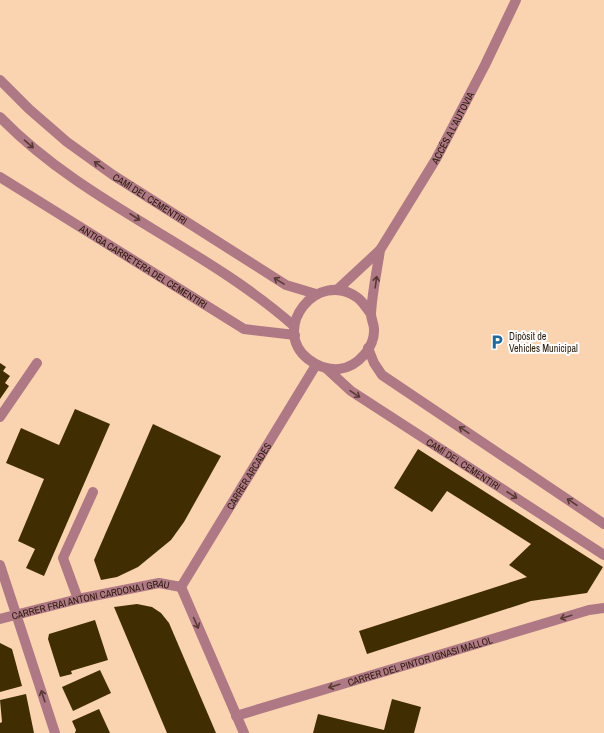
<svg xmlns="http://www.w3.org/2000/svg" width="604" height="733" font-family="'Archivo Narrow',sans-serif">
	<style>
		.building { fill: #402e02 }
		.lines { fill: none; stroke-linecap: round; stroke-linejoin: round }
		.minor { stroke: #ae7884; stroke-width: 10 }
		.oneway { stroke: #583a33 }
		.labels { text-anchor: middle; stroke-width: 4; stroke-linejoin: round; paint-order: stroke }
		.street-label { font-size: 10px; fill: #2a1908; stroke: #fcfcfc }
		.poi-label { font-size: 10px; fill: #2a1908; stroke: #fcfcfc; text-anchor: start }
	</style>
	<rect width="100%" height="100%" fill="#fad4b1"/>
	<!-- building -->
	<g class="building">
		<path d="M0,363L6,367L3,371L10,376L5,383L9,386L0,399Z"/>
		<path d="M75,409L110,424L44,576L26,568L35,549L18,541L44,479L6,463L21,428L59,445Z"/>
		<path d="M153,424L221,456L184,522L171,540L138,567L117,577L101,580L94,560Z"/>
		<path d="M418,449L603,567L587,593L531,601L367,654L359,631L527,577L509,565L531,544L447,491L432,512L394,488Z"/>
		<path d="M137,604L152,607L161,613L169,623L216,733H167L114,607Z"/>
		<path d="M95,620L108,660L71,671L72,674L60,677L48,639L49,634Z"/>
		<path d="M0,643L12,649L22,686L0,692Z"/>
		<path d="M100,670L111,693L73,711L62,687Z"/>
		<path d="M26,694L34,733H0V723L2,722L0,700Z"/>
		<path d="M392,699L421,707L414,733H313L318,714L384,730Z"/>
		<path d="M99,709L110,733H75L76,730L72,721Z"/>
	</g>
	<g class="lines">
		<!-- minor -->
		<g class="minor">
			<path id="s1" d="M0,80L29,109L67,142L113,175L286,285L316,294"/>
			<path d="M0,117C83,203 205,247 294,326"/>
			<path id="s2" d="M0,177L244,329L295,335"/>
			<path id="s3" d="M337,290L380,250L436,159L485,65L516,0"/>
			<path d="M371,314C367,309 363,302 358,298C317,268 270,329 308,359C317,366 327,370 339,369C358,367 375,347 374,329C374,324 371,319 371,314C372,293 377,271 380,250"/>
			<path d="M368,348L374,363L382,375L604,524"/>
			<path id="s4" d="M326,368L351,391L604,555"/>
			<path d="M0,417L37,363"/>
			<path d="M0,565L55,733"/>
			<path id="s5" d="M181,587L316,365"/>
			<path d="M181,587L244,733"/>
			<path d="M78,599L63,558L93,492"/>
			<path id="s6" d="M0,619L78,599L159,583L181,587"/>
			<path id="s7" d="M236,716L589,610L604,608"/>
		</g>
	</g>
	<!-- one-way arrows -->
	<defs><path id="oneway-shaft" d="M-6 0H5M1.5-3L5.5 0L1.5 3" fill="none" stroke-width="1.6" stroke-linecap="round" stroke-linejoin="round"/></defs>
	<g class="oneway">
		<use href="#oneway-shaft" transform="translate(29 144) rotate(41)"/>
		<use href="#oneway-shaft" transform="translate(99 165) rotate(-144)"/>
		<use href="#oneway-shaft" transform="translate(135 217) rotate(33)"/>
		<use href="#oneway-shaft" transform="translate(279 281) rotate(-148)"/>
		<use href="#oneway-shaft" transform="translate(376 282) rotate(-82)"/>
		<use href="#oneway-shaft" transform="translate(355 394) rotate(34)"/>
		<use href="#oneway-shaft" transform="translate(464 430) rotate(-146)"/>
		<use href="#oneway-shaft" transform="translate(512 495) rotate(33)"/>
		<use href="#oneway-shaft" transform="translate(572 502) rotate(-146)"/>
		<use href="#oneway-shaft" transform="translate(566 617) rotate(163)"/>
		<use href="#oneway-shaft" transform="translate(196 623) rotate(66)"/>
		<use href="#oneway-shaft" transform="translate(334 686) rotate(163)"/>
		<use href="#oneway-shaft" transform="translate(43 696) rotate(-108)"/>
	</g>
	<!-- icons -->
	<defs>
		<g id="parking-bare" transform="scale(1.2)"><path d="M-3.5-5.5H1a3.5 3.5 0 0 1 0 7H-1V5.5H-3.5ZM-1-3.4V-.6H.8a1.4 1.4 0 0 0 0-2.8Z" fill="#1f699c" stroke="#fcfcfc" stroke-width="2.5" paint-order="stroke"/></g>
	</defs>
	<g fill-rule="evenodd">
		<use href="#parking-bare" x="497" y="342"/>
	</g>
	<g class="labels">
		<!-- street labels -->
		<g class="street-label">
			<text dy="4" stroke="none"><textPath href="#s3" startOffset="201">ACCÉS A L'AUTOVIA</textPath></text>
			<text dy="4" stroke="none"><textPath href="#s1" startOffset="192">CAMÍ DEL CEMENTIRI</textPath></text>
			<text dy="4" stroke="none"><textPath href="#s2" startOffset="169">ANTIGA CARRETERA DEL CEMENTIRI</textPath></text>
			<text dy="4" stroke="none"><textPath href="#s4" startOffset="168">CAMÍ DEL CEMENTIRI</textPath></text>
			<text dy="4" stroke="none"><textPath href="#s5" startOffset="130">CARRER ARCADES</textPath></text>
			<text dy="4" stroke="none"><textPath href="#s6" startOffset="93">CARRER FRAI ANTONI CARDONA I GRAU</textPath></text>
			<text dy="4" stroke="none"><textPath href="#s7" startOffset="192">CARRER DEL PINTOR IGNASI MALLOL</textPath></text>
		</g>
		<!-- poi labels -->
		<g class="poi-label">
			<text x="509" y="340">Dipòsit de<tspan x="509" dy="12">Vehicles Municipal</tspan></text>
		</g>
	</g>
</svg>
